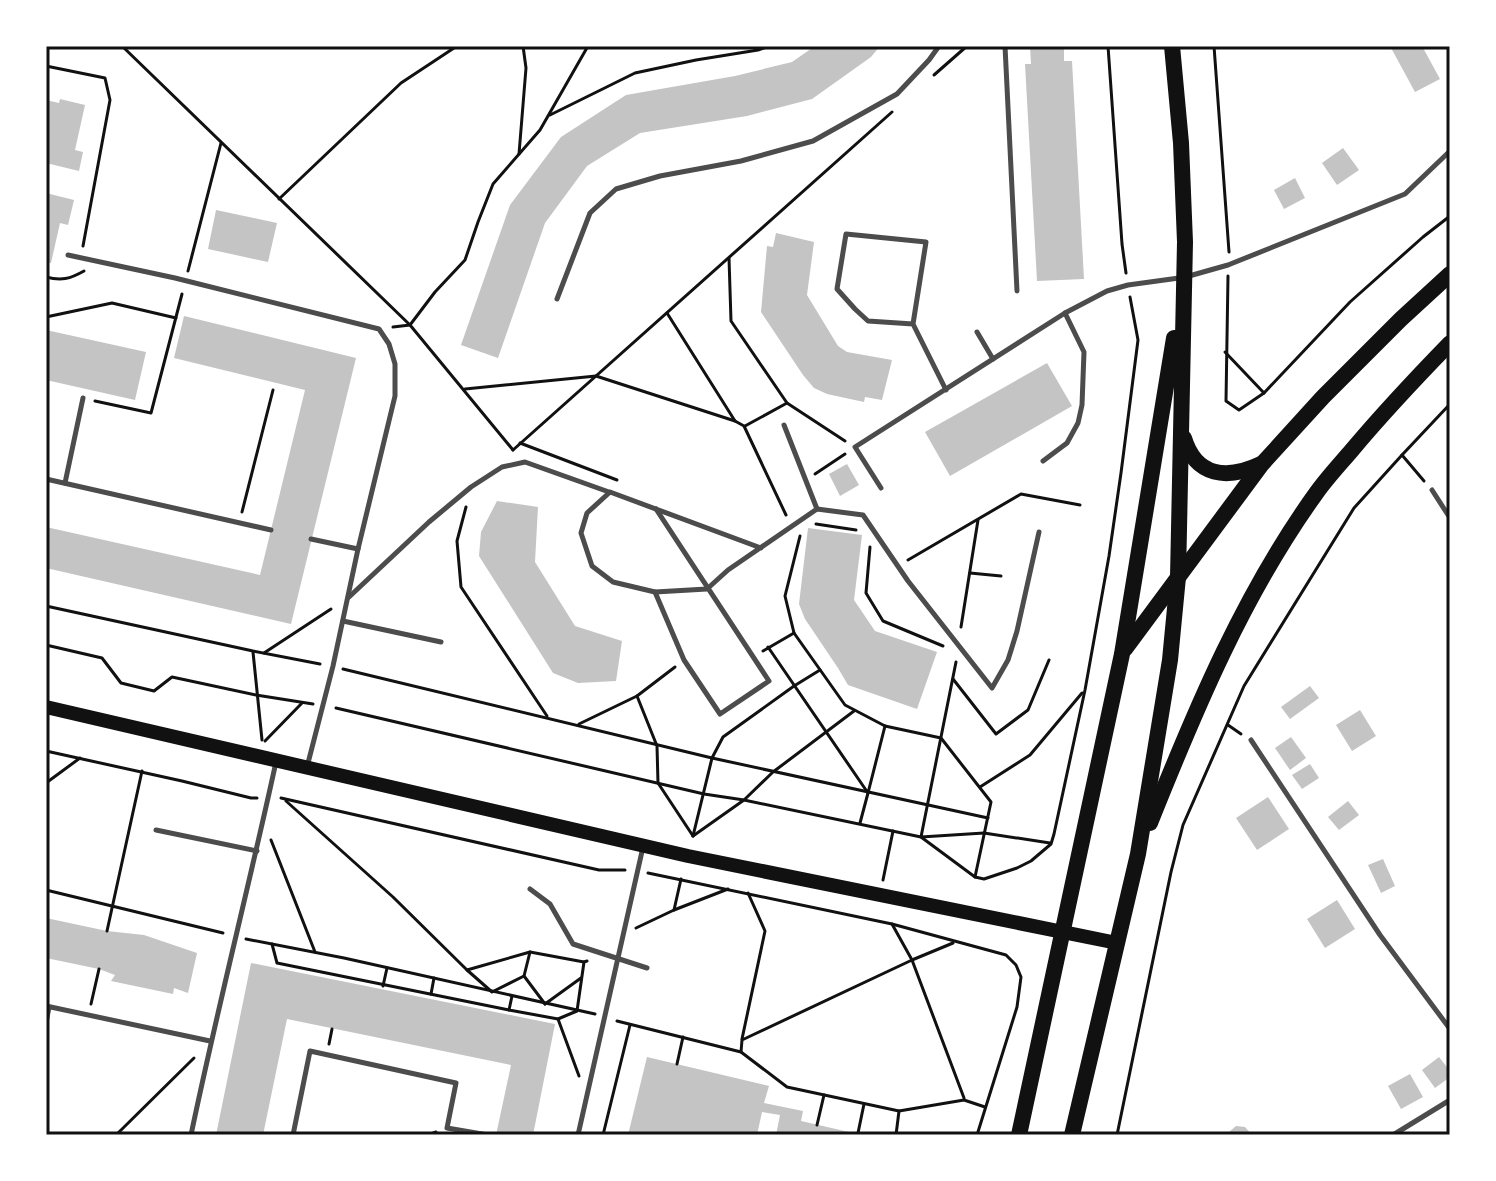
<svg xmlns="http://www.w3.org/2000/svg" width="1496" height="1181" font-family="Rubik,sans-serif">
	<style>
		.building { fill: #c4c4c4 }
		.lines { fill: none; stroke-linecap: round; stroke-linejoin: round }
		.path { stroke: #111; stroke-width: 3 }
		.service { stroke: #4c4c4c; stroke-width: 5 }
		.secondary { stroke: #111; stroke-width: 14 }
		.primary { stroke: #111; stroke-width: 16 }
		.neatline { fill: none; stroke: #111; stroke-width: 3 }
	</style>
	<rect width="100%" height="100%" fill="#fff"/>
	<!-- building -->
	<g class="building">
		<path d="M815,46H880L871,57L812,99L747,116L640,133L587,166L545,223L498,358L461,345L510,205L561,137L626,95L735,76L792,62Z"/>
		<path d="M1030,46H1064V61H1072L1084,279L1037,281L1025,64H1031Z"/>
		<path d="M1390,46H1422L1440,79L1415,92Z"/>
		<path d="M60,99L85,105L75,150L83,152L79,171L46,163V100L59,103Z"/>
		<path d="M1343,148L1359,170L1337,185L1322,163Z"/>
		<path d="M1295,178L1305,198L1284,209L1274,190Z"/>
		<path d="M46,193L74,200L68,225L60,223L51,263L46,262Z"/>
		<path d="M216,210L277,223L268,262L208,249Z"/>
		<path d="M776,233L814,242L807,295L838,346L847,352L892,360L882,400L865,397L864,402L827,394L814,388L803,375L761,312L767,246L773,247Z"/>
		<path d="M184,316L356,358L291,624L46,568V527L260,575L305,390L174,358Z"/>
		<path d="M46,330L146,352L135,400L46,380Z"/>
		<path d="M1047,363L1072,406L950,476L925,432Z"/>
		<path d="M847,464L859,485L840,496L829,474Z"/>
		<path d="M497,501L538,507L535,562L575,626L622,641L616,681L578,683L553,673L479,556L481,532Z"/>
		<path d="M808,528L862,535L854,600L875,631L937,652L917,709L848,685L838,668L805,619L799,604Z"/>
		<path d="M1310,686L1319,698L1290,719L1281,707Z"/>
		<path d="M1360,710L1376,736L1352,751L1336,725Z"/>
		<path d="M1291,737L1306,758L1290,770L1275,748Z"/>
		<path d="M1310,764L1319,778L1302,789L1292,775Z"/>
		<path d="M1268,797L1289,829L1257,850L1236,818Z"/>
		<path d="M1348,801L1359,815L1339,830L1328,817Z"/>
		<path d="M1383,859L1395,886L1381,893L1368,865Z"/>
		<path d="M1337,900L1355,929L1325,948L1307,919Z"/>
		<path d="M46,918L107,931L144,935L197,953L188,993L174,988L173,994L111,981L115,975L99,969L46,958Z"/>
		<path d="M251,963L555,1024L533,1135H496L511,1065L287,1019L263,1135H216Z"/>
		<path d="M647,1057L769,1086L764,1103L803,1111L801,1121L862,1135H776L780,1115L762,1112L757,1135H628Z"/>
		<path d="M1439,1057L1450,1071V1077L1435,1088L1422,1070Z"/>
		<path d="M1410,1074L1423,1097L1401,1109L1388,1086Z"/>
		<path d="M1236,1126L1245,1127L1252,1135H1229V1132Z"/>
	</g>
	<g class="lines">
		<!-- path -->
		<g class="path">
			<path d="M122,46L410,325L513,450"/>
			<path d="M1108,46L1122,244L1126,273"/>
			<path d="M1214,46L1229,252"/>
			<path d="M46,66L105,78L110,100L83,246"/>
			<path d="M934,75L967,46"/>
			<path d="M550,115L635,73L696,60L758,50L769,46"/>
			<path d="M519,154L526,68L523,46"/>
			<path d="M279,199L401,83L457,46"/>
			<path d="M729,258L731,321L787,403L845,441"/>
			<path d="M188,271L221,143"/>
			<path d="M1228,276L1226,401L1239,410L1264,393L1350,302L1423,237L1450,216"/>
			<path d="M46,277C61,281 70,279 84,271"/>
			<path d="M667,313L735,421L744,426L786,515"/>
			<path d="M46,317L112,303L176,318"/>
			<path d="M393,327L410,325L435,292L465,260L478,222L493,184L540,130L588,46"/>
			<path d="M1225,352L1264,393"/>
			<path d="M465,389L596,376L735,421"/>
			<path d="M95,401L151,413L182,294"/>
			<path d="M745,426L787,403"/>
			<path d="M520,443L617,480"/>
			<path d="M513,450L892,112"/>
			<path d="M1402,455L1424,481"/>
			<path d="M815,474L845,454"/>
			<path d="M466,507L457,541L461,587L547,716"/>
			<path d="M242,512L273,390"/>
			<path d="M816,524L856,530"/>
			<path d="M800,536L785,596L794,633L845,705L885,726L941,738L991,802L975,877"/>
			<path d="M870,547L866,593L883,621L943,646"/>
			<path d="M908,560L1021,494L1080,505"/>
			<path d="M970,573L1001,576"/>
			<path d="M46,606L253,651L320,664"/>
			<path d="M961,627L978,520"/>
			<path d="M46,645L102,658L121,683L154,691L172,677L256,695L313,704"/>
			<path d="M768,647L868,793L885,726"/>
			<path d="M763,651L794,633"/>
			<path d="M253,652L262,740"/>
			<path d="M264,653L331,609"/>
			<path d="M956,662L921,837L984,833L1050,843"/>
			<path d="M343,669L712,758L988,818"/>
			<path d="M953,679L996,734L1028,710L1049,660"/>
			<path d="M637,696L657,746L658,783L693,836"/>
			<path d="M336,708L704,794L744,800L921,837L975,877L984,879L1017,868L1031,861L1051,844L1054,834L1085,690L1109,556L1121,473L1138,340L1130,297"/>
			<path d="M579,724L637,696L675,667"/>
			<path d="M1228,725L1241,734"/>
			<path d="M265,741L302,703"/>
			<path d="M46,751L182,781L251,798H257"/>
			<path d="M46,783L80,758"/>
			<path d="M980,787L1030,755L1082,693"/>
			<path d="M281,798L599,870H625"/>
			<path d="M286,801L393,897L467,970L492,992L524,976"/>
			<path d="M860,823L868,793"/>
			<path d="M693,836L712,758L723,737L794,686L820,670"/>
			<path d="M693,836L744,800L773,772L854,711"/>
			<path d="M271,840L315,952"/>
			<path d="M648,873L892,924L1006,955L1016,965L1021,977L1017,1007L977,1135"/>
			<path d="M883,880L893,831"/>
			<path d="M46,890L223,933"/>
			<path d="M674,910L681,879"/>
			<path d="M892,924L912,960L964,1098"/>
			<path d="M636,928L674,910L728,889"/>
			<path d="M107,931L142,771"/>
			<path d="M246,939L344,958L595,1014"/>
			<path d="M272,944L277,963L509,1010"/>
			<path d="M530,952L524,976L545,1004"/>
			<path d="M467,970L530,952L584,962"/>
			<path d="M383,986L387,968"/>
			<path d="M431,994L434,978"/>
			<path d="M512,996L509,1010L558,1019L577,1011L584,962L587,961"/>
			<path d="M91,1004L99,969"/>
			<path d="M545,1004L581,978"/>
			<path d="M558,1019L579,1076"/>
			<path d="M617,1021L741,1052L787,1087L899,1111L964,1100L985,1107"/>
			<path d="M742,1039L765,931L748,893"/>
			<path d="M329,1044L332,1029"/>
			<path d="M741,1052L742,1040L912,960L953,943"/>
			<path d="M677,1064L683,1037"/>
			<path d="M817,1125L824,1095"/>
			<path d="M858,1133L864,1104"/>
			<path d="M116,1135L194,1058"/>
			<path d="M428,1135L436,1132"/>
			<path d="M603,1135L630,1025"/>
			<path d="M896,1135L899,1111"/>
			<path d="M1117,1135L1171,872L1183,825L1244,686L1354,508L1402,455L1450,404"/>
		</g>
		<!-- service -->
		<g class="service">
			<path d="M1005,46L1017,291"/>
			<path d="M1448,46L1450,50"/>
			<path d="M68,255L175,278L379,329L389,344L395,364V396L358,549L333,666L307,767"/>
			<path d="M1189,276L1228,265L1405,194L1450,151"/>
			<path d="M557,299L590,213L616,189L660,176L741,161L813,141L897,94L929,60L939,46"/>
			<path d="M913,324L868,321L855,309L837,289L846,234L926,242L913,324L946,390"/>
			<path d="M977,332L993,359"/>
			<path d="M784,425L817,509"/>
			<path d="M1043,461L1067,443L1078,423L1082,405L1084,352L1065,313"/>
			<path d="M46,479L271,530"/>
			<path d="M65,483L83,398"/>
			<path d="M881,488L855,447L1065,313L1107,291L1128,285L1179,278"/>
			<path d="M1432,490L1450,518"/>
			<path d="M311,539L358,549"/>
			<path d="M761,548L610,492L587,513L581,533L592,566L613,582L655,592L707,589L728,570L817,509L863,515L908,581L992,688L1008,660L1017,631L1039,532"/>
			<path d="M655,592L684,660L720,714L769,681L656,509"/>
			<path d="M349,597L429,522L471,487L502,467L525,462L609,492"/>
			<path d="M343,621L441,642"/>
			<path d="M1251,740L1380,935L1450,1029"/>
			<path d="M156,830L257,851"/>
			<path d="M530,889L550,904L573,944L647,968"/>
			<path d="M46,1006L210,1041"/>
			<path d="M46,1023L49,1007"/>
			<path d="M191,1135C217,1010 249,886 276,762"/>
			<path d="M293,1135L310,1051L456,1083L447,1128L488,1135"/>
			<path d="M578,1135L643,847"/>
			<path d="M1393,1135L1450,1100"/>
		</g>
		<!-- secondary -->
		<path class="secondary" d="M46,707L688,856L1117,943"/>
		<!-- primary -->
		<g class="primary">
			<path d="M1184,438C1196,477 1227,480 1261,464"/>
			<path d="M1125,649L1262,464L1323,397L1401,319L1450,274"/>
			<path d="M1150,823C1196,708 1244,593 1317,492C1327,478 1340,464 1352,450C1383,413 1416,378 1450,343"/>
			<path d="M1019,1135L1122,654L1174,338"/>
			<path d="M1072,1135L1138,854L1170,660L1178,577L1185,242L1181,143L1172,46"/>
		</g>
	</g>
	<!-- border -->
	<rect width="1496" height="1181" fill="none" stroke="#ffffff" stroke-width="96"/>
	<rect x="48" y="48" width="1400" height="1085" class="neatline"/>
</svg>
